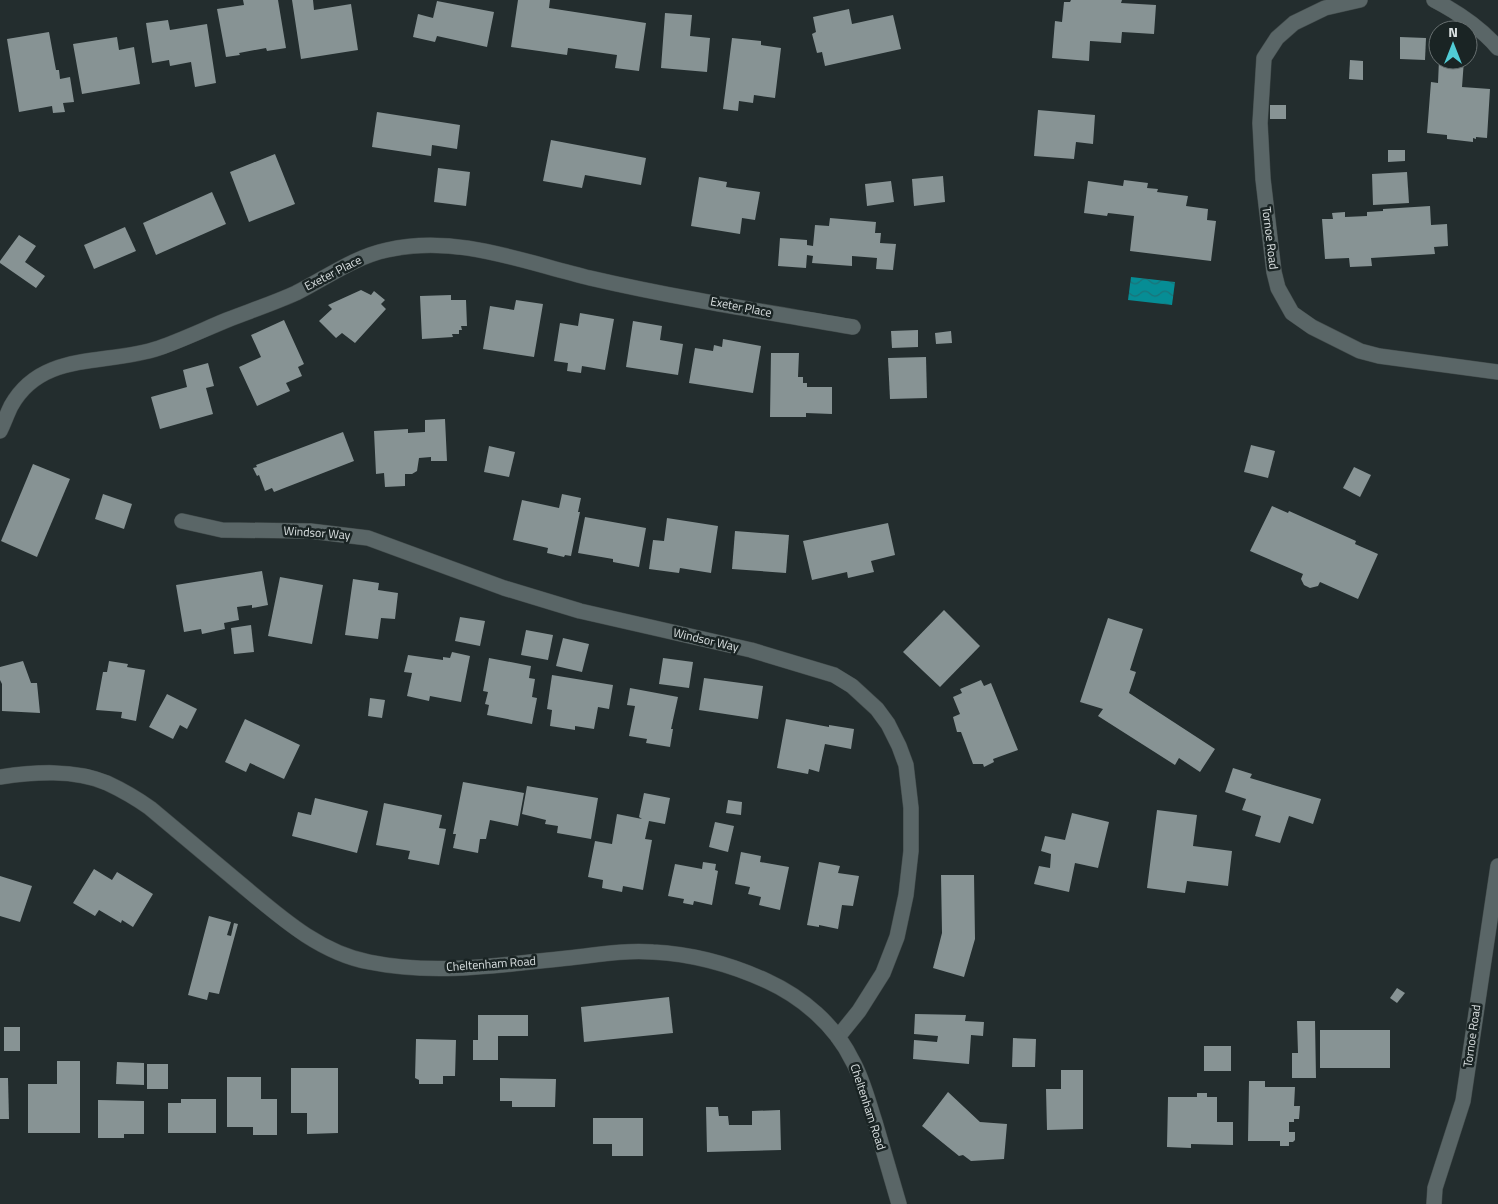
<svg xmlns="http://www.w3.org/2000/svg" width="1498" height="1204" font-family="'Titillium Web',sans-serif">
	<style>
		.water { fill: url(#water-waves) }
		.building { fill: #879394 }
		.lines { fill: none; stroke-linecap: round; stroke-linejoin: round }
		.street-casing { stroke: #424b4b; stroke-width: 16 }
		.street { stroke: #5a6667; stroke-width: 15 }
		.labels { text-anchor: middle; stroke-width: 5; stroke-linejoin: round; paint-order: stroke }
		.street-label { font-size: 12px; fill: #dae0e1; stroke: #1a2424 }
	</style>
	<defs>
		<pattern id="water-waves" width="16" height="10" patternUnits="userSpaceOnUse" patternTransform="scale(1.25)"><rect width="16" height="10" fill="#068d95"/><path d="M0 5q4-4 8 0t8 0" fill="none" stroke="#1b7379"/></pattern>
	</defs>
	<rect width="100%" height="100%" fill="#232d2e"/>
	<!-- water -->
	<path class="water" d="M1131,277L1175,282L1172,305L1128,300Z"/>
	<!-- building -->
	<g class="building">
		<path d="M243,0H278L286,48L267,51L266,48L239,53L240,55L226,57L217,9L244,5Z"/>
		<path d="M292,0H313L314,10L351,4L358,50L301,59Z"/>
		<path d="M518,0H550L549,8L646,23L639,71L615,68L617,55L568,48L567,55L511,47Z"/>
		<path d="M1071,0H1122L1121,3L1156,5L1154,34L1122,32L1121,43L1090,41L1089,61L1052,58L1055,21L1062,22L1064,2H1070Z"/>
		<path d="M437,1L494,12L487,47L437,36L435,42L413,37L418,14L433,18Z"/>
		<path d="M849,9L852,24L893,15L901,49L825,66L822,52L817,53L812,34L816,32L813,17Z"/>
		<path d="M665,13L692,15L690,36L710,38L707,72L661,68Z"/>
		<path d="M168,20L170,30L207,24L216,83L195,87L191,62L170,66L169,60L152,63L146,23Z"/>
		<path d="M49,32L56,70H59L60,79L70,77L74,102L63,103L65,112L53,113L52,106L19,112L7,39Z"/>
		<path d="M117,37L119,50L134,47L140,84L82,94L73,44Z"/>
		<path d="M1400,37L1426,38L1425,60L1400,59Z"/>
		<path d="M732,38L761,41V45L781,48L775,98L754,95L753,103L739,101L738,111L723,109Z"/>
		<path d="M1350,60L1363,61V80L1349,79Z"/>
		<path d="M1439,60H1464L1462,87L1490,89L1487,138L1476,137V139L1473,138V142L1447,139V135L1427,133L1431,82L1438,83Z"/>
		<rect x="1270" y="105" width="16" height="14"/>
		<path d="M1038,110L1095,115L1093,144L1076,142L1074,159L1034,156Z"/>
		<path d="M377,112L460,125L457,149L432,145L431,156L372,147Z"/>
		<path d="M551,140L646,158L641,185L585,175L582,188L543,181Z"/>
		<path d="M1388,150H1405V161L1388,162Z"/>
		<path d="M275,154L295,204L249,222L230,172Z"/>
		<path d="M438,168L470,172L466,206L434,202Z"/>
		<path d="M1407,172L1409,203L1373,205L1372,174Z"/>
		<path d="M943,176L945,202L914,206L912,179Z"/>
		<path d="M699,177L727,182L726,187L760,192L755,220L742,218L740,234L691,226Z"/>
		<path d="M1124,180L1148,183L1147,188L1158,189L1157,192L1188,196L1186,206L1208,209L1207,220L1216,221L1211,261L1130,251L1134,216L1108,213L1107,216L1084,213L1088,181L1123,186Z"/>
		<path d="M891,181L894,202L867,206L865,184Z"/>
		<path d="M212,192L226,224L156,255L143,223Z"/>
		<path d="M1430,206L1431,225L1447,224L1448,246L1434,247L1435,254L1371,258L1372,266L1350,267L1349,258L1325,259L1322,219H1333L1332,213L1345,212V217L1367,216V212L1383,211V209Z"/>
		<path d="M830,218L876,222L875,233H881L880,243L896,244L893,270L876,269L877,258L852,256V266L812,263L813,256L807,255L806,268L778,266L780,238L807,240V245L813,246L815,225L829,226Z"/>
		<path d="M125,227L136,251L94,269L84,245Z"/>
		<path d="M19,235L36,246L25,262L45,276L36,288L0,263V261Z"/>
		<path d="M361,290L371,295L374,291L385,300L381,304L386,309L355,343L342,333L336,338L319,321L332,309L328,305Z"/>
		<path d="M451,295V300H466L467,326H461L462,330H459V334H452L453,337L422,339L420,296Z"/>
		<path d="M516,300L543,304L534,357L483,349L490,306L514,310Z"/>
		<path d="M580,313L614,319L605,370L582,366L581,373L567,371L568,363L554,361L560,323L578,326Z"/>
		<path d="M284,320L304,364L298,367L302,376L286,383L290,391L257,406L239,367L261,357L251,335Z"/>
		<path d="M633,321L662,326L660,340L683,344L678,375L626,367Z"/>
		<path d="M918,330V347L892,348L891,331Z"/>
		<path d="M951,331L952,343L936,344L935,333Z"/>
		<path d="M723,339L761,346L753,393L689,383L695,348L713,351L714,345L722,347Z"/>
		<path d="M771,353H799L798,377H803V383H807V387H832V414L806,413V417H770Z"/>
		<path d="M926,357L927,398L890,399L888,358Z"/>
		<path d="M208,363L214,386L206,388L213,414L160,429L151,397L187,387L183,370Z"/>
		<path d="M445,419L447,461H431V457L419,458L417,471L412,474H405V486L385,487L384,473L376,474L374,431L408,429V433L425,432V420Z"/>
		<path d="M343,432L354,461L274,492L272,488L265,491L259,475L257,476L253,468L257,467L256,465Z"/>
		<path d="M1251,445L1275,451L1268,478L1244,472Z"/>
		<path d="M489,446L515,452L509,477L484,472Z"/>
		<path d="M33,464L70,479L37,557L1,541Z"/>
		<path d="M1354,467L1371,475L1360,497L1343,488Z"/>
		<path d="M103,494L132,504L124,529L95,519Z"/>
		<path d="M562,494L581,498L578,512H580L571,556L565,555L564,557L547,553L548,548L513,540L522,500L559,508Z"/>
		<path d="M1272,506L1288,513L1289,511L1356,541L1355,544L1378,554L1358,599L1320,582L1318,586L1310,588L1304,585L1301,579L1303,574L1250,551Z"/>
		<path d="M585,517L646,528L639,567L613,562V559L578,553Z"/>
		<path d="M667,518L718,526L711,573L680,568L679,573L649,569L653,540L664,541Z"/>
		<path d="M888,523L895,555L871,561L874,572L848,578L847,572L812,580L803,541Z"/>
		<path d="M735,531L789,535L786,573L732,569Z"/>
		<path d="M262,571L268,605L252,608V605L237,607L239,620L224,623L225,629L202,634L201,629L184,632L176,585Z"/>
		<path d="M280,577L323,585L312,644L268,636Z"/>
		<path d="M353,579L379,583L378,590L398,593L395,619L381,618L378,639L345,635Z"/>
		<path d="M944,610L980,646L940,687L903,652Z"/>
		<path d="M460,617L485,621L480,646L455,641Z"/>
		<path d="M1108,618L1143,629L1130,670L1136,672L1129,693L1215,749L1200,772L1179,758L1175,765L1098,716L1103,709L1080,702Z"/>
		<path d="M251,625L254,652L234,654L231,628Z"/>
		<path d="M526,630L553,635L548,660L521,655Z"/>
		<path d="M563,638L589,644L582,672L556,666Z"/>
		<path d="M452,652L470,656L461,702L430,696L429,701L407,696L412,673L404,672L408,655L443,660V657L450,658Z"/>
		<path d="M489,658L531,666L529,678L535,679L532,697L537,698L532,724L487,715L489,705L485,704L488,692L483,691Z"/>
		<path d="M663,658L693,662L689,688L659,684Z"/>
		<path d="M23,661L31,683H37L40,713L2,711V684L0,680V667Z"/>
		<path d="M109,661L128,664L127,667L145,670L136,721L121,718L122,712L96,710L103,672H107Z"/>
		<path d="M552,675L613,685L609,709L598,707L594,729L575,726V730L550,726L552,710L547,709Z"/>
		<path d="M704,678L763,686L758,719L699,710Z"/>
		<path d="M981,680L984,686L991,683L1018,750L993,759L994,762L984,767L983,764H973L961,732H957L953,717L960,714L953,697L962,693L960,689Z"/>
		<path d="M630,688L678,697L671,729H673L670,747L646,743L647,739L629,736L635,706L627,705Z"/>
		<path d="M167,694L197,709L187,729L180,725L173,739L149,727Z"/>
		<path d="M370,698L385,700L382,718L368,716Z"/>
		<path d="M245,719L300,745L284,779L250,763L246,772L225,762Z"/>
		<path d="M786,719L829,727V725L854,729L851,749L825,744L819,772L809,769L808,774L777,768Z"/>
		<path d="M1233,768L1252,774L1250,778L1321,799L1313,824L1289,816L1280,843L1255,836L1261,816L1242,810L1246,799L1225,792Z"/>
		<path d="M463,782L524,793L518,826L490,820L486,839H480L478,853L453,848L456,834H453Z"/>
		<path d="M527,786L598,798L591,839L557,833L558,826L545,824L546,820L522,814Z"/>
		<path d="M644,793L670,798L665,824L649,821L645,839L652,840L643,890L623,886L622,892L602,888L603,880L588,877L595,841L612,844L617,814L642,819L639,817Z"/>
		<path d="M315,798L368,811L357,853L292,836L298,812L311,815Z"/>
		<path d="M728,800L742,802L741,815L726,813Z"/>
		<path d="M384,803L442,815L439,828L446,829L439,865L408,859L410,851L376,845Z"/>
		<path d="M1157,810L1197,815L1193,846L1232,851L1228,886L1187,881L1185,893L1147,888Z"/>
		<path d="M1072,813L1109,822L1098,868L1075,863L1069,892L1034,884L1039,866L1050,868L1051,854L1041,851L1045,836L1065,840Z"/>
		<path d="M715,822L734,826L728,852L709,847Z"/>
		<path d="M741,852L761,856L760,862L789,867L780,910L759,905L761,897L748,894L750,887L735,884Z"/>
		<path d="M703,862L716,864L715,870L718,871L712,905L694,901L693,905L683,903L684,899L668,896L675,864L702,869Z"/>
		<path d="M819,862L840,866L838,873L859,876L853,906L842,905L838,929L819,925V927L807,925Z"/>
		<path d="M94,869L112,880L117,872L153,894L133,927L122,920L121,923L99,910L95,916L73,903Z"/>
		<path d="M941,875H974L975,939L964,977L933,968L942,933Z"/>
		<path d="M0,876L32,886L20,922L0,916Z"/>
		<path d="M209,916L231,922L227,935L231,936L234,923L238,924L219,994L209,992L207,1000L188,995Z"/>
		<path d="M1397,988L1405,993L1397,1003L1390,998Z"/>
		<path d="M669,997L673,1033L584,1042L581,1007Z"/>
		<path d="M915,1014L966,1015L965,1021L984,1022L983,1036L971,1035L969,1064L913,1059L914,1040L937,1042L938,1036L914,1034Z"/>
		<path d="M478,1015H528V1036H498V1060H473V1040H478Z"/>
		<path d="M1297,1021H1315L1316,1078H1292V1053H1298Z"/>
		<rect x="4" y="1027" width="16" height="24"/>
		<rect x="1320" y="1030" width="70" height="38"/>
		<path d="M1013,1038L1036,1039L1035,1067H1012Z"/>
		<path d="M416,1039L456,1040L455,1076H443V1084H419V1080L415,1078Z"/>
		<rect x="1204" y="1046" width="27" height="25"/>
		<path d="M57,1061H80V1133H28V1084H57Z"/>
		<path d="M117,1062L144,1063V1085L116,1084Z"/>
		<rect x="147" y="1064" width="21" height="25"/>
		<path d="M291,1068H338V1133L307,1134V1113H291Z"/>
		<path d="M1061,1070H1083V1129L1047,1130L1046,1089H1061Z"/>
		<path d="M227,1077H261V1099H277V1135H253V1127H227Z"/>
		<path d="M0,1078H8L9,1119H0Z"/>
		<path d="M500,1078L556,1079L555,1107H512V1101H500Z"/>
		<path d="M1249,1081H1265V1087H1295L1294,1106H1300L1299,1119H1294V1122H1289V1132H1295V1140L1293,1142H1289V1146H1280V1141H1248Z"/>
		<path d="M948,1092L980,1122L1007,1124L1004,1159L971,1161L963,1155L959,1156L922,1126Z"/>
		<path d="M1197,1093H1207V1097H1217V1122H1233V1145L1191,1144V1148L1167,1147L1168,1097H1197Z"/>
		<path d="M181,1099H216V1133H168V1103H181Z"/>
		<path d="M98,1100L144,1101V1134H124V1138H98Z"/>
		<path d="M706,1107H718L719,1116H728L729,1125H752V1111L780,1110L781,1150L707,1152Z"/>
		<path d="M593,1118H643V1156H612V1144H593Z"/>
	</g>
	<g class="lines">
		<!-- street casing -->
		<g class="street-casing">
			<g id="street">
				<path d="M1360,0L1325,8L1294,23L1277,38L1264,58L1260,123L1263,179L1274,272L1278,288L1292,313L1312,327L1360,351L1379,356L1498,372"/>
				<path d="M1434,0C1459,13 1480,27 1498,48"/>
				<path d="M0,431C4,423 7,414 11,406C42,350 106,366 159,348C182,340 205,329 227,320C250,311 274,303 296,293C326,278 354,257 387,250C457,234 523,262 590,278C676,298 766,312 853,327"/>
				<path d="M182,521L222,530L310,531L368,538L504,588L580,611L751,650L834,675L852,686L877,709L888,724L899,746L906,765L911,808V851L906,895L897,937L883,973L859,1011L838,1037"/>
				<path d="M0,777C34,772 74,769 107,783C122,790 136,798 150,808C179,832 208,857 237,881C277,914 317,952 369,962C437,976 508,964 577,957C602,954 627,950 653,952C693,954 730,964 767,981C802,997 835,1025 852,1060C863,1079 868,1101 875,1122C883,1149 891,1177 899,1204"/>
				<path d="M1434,1204L1435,1188L1463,1101L1498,866"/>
			</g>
		</g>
		<!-- street -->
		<use href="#street" class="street"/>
	</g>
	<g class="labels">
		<!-- street labels -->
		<g class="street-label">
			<text transform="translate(1270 238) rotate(83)" y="4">Tornoe Road</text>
			<text transform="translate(333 273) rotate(-27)" y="4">Exeter Place</text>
			<text transform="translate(741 307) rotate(11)" y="4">Exeter Place</text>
			<text transform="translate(317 533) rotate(4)" y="4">Windsor Way</text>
			<text transform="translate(706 640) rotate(13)" y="4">Windsor Way</text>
			<text transform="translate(491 964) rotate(-4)" y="4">Cheltenham Road</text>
			<text transform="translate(1472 1036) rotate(-82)" y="4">Tornoe Road</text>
			<text transform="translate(868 1107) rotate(72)" y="4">Cheltenham Road</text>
		</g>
	</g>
	<!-- north arrow -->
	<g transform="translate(1453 45)"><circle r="24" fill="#1a2424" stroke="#676f70"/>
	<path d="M0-4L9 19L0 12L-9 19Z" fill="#51ccd5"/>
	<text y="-8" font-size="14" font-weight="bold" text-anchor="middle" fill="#dae0e1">N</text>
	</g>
</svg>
